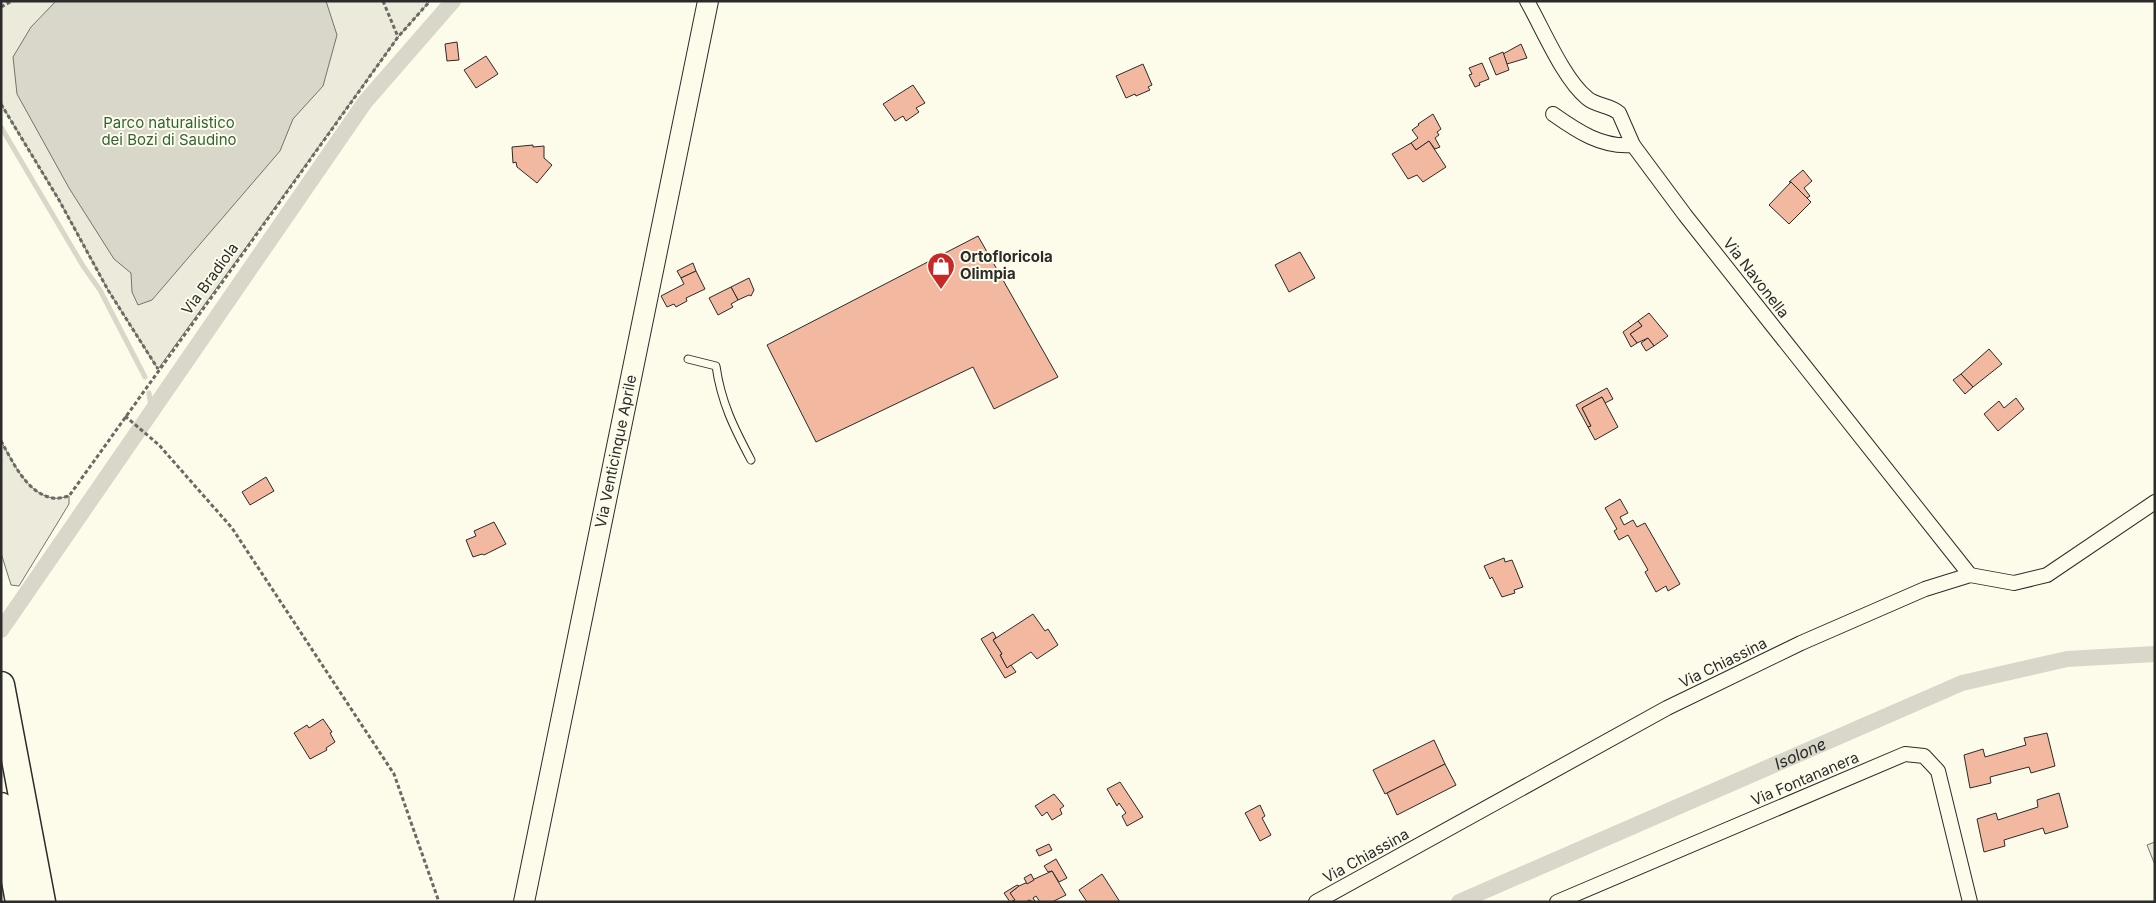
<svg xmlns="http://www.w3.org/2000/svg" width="2156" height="903" font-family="Inter,sans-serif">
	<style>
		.green { fill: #ecebdb; stroke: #74746e }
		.parking { fill: #eceadb; stroke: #74746e }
		.water { fill: #d8d7c9; stroke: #74746e }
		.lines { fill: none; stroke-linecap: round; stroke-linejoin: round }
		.stream { stroke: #d8d7c9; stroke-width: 5 }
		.canal { stroke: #d8d7c9; stroke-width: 16 }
		.building { fill: #f2b8a0; stroke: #2b2b2b }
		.service-casing { stroke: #2b2b2b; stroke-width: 9 }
		.minor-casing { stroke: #2b2b2b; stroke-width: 16 }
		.secondary-casing { stroke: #2b2b2b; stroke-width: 22 }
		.motorway-casing { stroke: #2b2b2b; stroke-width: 29 }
		.path { stroke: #6a6964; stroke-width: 3; stroke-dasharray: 4 2.5; stroke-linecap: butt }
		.service { stroke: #fdfbea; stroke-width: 7 }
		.minor { stroke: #fdfbea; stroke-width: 14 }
		.secondary { stroke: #fdfbea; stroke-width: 20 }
		.motorway { stroke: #fdfbea; stroke-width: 26 }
		.labels { text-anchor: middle; stroke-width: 4; stroke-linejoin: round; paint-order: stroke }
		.park-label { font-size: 15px; fill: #34623c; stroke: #fdfbea }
		.poi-label { font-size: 15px; font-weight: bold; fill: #2b2b2b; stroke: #fdfbea; text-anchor: start }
		.street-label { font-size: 15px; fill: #2b2b2b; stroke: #fdfbea }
		.water-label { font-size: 16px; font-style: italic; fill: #2b2b2b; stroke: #fdfbea }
	</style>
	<rect width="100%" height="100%" fill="#fdfbea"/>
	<!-- green -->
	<g class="green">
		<path d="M1,1H430L398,37L158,369L108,290L59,200L1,104Z"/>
		<path d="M1,441C13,462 27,494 53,498C58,499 64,497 69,496V504L19,586L11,585L1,553Z"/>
	</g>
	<!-- parking -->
	<path class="parking" d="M2155,842V865L2147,845Z"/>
	<!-- water -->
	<path class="water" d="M56,1H326L337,35L323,86L293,119L280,151L152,300L138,305L132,292L131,273L114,259L69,188L17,94L13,57L31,27Z"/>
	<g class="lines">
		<!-- stream -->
		<g class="stream">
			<path d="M1,127L83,266L100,290L145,377"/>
			<path d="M149,393L152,414"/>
		</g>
		<!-- canal -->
		<g class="canal">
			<path d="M1,630L365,102L453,1"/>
			<path id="s1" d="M1459,902L1962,683L2067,659L2155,654"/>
		</g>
	</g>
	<!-- building -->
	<g class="building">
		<path d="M457,42L459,60L447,61L445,44Z"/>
		<path d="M1521,44L1527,58L1507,64L1503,54Z"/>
		<path d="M1503,52L1509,70L1496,75L1489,58Z"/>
		<path d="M486,56L498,74L476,88L464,70Z"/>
		<path d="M1482,63L1489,79L1479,83L1480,85L1475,87L1469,75L1472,74L1469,68Z"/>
		<path d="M1143,64L1152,85L1148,87L1150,90L1136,96L1135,94L1126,98L1116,76Z"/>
		<path d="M913,85L925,103L916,108L919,112L906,121L903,116L895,121L883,104Z"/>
		<path d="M1433,114L1441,129L1437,132L1439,135L1435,138L1440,147L1435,149L1429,141L1416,150L1411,143L1418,138L1412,130L1419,125L1418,124Z"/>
		<path d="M1429,141L1446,167L1423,182L1417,175L1408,179L1392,154L1411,143L1416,150Z"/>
		<path d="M533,145V147L544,146V158L552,165L537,183L517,167L516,162L513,163L512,147Z"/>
		<path d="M1803,170L1812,181L1804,188L1810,196L1807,198L1791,182H1789Z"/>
		<path d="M1791,182L1811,202L1789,224L1769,205Z"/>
		<path d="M978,236L1058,377L994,409L973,367L816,442L767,345Z"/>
		<path d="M1300,252L1315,278L1289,292L1275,265Z"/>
		<path d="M693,263L696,271L681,278L677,271Z"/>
		<path d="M696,271L705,289L686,298L687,301L676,307L674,304L667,307L661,296L684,284L681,278Z"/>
		<path d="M749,278L754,290L751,296L749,295L738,300L731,287Z"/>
		<path d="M731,287L738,300L731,304L733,307L718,315L709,298Z"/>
		<path d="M1649,313L1668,336L1654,346L1648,338L1637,343L1630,334L1642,326L1638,321Z"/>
		<path d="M1638,321L1642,326L1630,334L1637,343L1631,347L1623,332Z"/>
		<path d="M1648,338L1654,346L1646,351L1641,343Z"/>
		<path d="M1989,349L2002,364L1973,387L1961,374Z"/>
		<path d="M1961,374L1973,387L1965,394L1953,380Z"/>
		<path d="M1607,388L1613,399L1605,403L1602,397L1582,408L1591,426L1588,427L1576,405Z"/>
		<path d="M1602,397L1618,427L1595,440L1588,427L1591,426L1582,408Z"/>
		<path d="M2016,398L2024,409L1998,431L1984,414L1999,401L2004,408Z"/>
		<path d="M266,477L274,491L250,505L242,492Z"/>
		<path d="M1620,499L1628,513L1620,517L1624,525L1633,520L1637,527L1645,523L1680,584L1668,591L1666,586L1656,592L1645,572L1648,570L1628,535L1619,540L1614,531L1617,529L1605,508Z"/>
		<path d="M494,522L506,544L484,555L482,554L473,557L466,540L476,536L474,531Z"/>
		<path d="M1504,558L1505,562L1512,560L1523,587L1514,590L1515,593L1502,597L1492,577L1490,579L1484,566Z"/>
		<path d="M1033,614L1045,631L1048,629L1058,645L1037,659L1031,652L1007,668L1000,655L1002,654L993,640Z"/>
		<path d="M993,632L996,637L993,640L1002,654L1000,655L1007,668L1011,665L1016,672L1005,678L981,639Z"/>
		<path d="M323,719L332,732L330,733L335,742L326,748L327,750L310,759L294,733L307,725L309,728Z"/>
		<path d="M2047,733L2055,766L2031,773L2029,767L1990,777L1991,783L1970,788L1964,755L1983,749L1985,757L2026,745L2024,738Z"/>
		<path d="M1434,740L1445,764L1385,794L1373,770Z"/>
		<path d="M1445,764L1456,785L1397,815L1387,793Z"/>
		<path d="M1120,782L1143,817L1127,826L1122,816L1126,813L1119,803L1117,806L1107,789Z"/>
		<path d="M2059,793L2068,827L2045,834L2043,828L2004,840L2005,846L1984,852L1977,819L1996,813L1998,820L2038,807L2037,800Z"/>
		<path d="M1054,794L1064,806L1060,809L1062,814L1052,820L1047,812L1042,816L1035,806Z"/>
		<path d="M1260,805L1265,816L1262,818L1271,835L1260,841L1245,813Z"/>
		<path d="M1049,844L1052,850L1039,856L1036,850Z"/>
		<path d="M1056,859L1067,878L1059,882L1052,871L1048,872L1044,866Z"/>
		<path d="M1052,871L1066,895L1052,902H1040L1036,896L1033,898L1035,901L1033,902L1029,900L1026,902H1015L1010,893L1019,886Z"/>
		<path d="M1031,874L1034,880L1027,884L1024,878Z"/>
		<path d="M1102,874L1120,902H1087L1079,890Z"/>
		<path d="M1017,885L1019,886L1010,893L1015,900L1010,902L1004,893Z"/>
	</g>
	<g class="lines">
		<!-- service casing -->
		<g class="service-casing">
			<path id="service" d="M688,359L716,366C721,402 734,428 751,460"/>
		</g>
		<!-- minor casing -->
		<g class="minor-casing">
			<g id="minor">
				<path d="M1527,1C1543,29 1563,78 1587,98C1596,106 1610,105 1619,113L1633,145L1685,215L1970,575"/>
				<path d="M1553,114C1577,131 1602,148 1633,145"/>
				<path d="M1316,902L1667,708L1801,643L1925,589L1970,575L2014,583L2047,575L2155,502"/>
				<path d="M1557,902L1905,754L1924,756L1938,771L1970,902"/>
			</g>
		</g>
		<!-- secondary casing -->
		<g class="secondary-casing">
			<g id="secondary">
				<path id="s2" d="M524,902L708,1"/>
			</g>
		</g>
		<!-- motorway casing -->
		<g class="motorway-casing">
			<g id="motorway">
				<path d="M1,685L42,902"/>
				<path d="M1,806L19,902"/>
			</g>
		</g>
		<!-- path -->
		<g class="path">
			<path d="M383,1L398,37"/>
			<path d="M1,7L12,1"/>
			<path d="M1,104L59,200L108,290L158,369"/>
			<path d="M125,416L159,445L232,528L394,774L439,902"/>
			<path d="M1,441C13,462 27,494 53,498C58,499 64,497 69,496L398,37L430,1"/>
		</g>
		<!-- service -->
		<use href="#service" class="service"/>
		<!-- minor -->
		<use href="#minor" class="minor"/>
		<!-- secondary -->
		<use href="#secondary" class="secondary"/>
		<!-- motorway -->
		<use href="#motorway" class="motorway"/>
	</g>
	<!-- icons -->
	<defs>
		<g id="shop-pin" transform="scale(1.4375)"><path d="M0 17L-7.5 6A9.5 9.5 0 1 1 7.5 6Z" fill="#c62828" stroke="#fdfbea"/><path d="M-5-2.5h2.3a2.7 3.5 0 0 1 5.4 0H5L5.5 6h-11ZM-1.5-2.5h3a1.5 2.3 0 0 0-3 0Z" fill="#fff"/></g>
	</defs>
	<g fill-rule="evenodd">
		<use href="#shop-pin" x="941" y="266"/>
	</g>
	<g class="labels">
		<!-- park labels -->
		<g class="park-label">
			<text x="169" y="128">Parco naturalistico<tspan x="169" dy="17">dei Bozi di Saudino</tspan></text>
		</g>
		<!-- poi labels -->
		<g class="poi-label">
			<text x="960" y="262">Ortofloricola<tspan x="960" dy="17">Olimpia</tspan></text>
		</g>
		<!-- street labels -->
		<g class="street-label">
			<text transform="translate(1756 278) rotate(52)" y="5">Via Navonella</text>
			<text transform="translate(210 279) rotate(-54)" y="5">Via Bradiola</text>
			<text dy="5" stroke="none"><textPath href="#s2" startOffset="460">Via Venticinque Aprile</textPath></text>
			<text transform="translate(1723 663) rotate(-26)" y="5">Via Chiassina</text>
			<text transform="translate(1805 779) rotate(-23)" y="5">Via Fontananera</text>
			<text transform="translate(1366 856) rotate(-29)" y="5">Via Chiassina</text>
		</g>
		<!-- water labels -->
		<g class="water-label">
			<text dy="6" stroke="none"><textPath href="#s1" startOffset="372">Isolone</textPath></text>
		</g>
	</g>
	<!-- border -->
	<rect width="2156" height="903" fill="none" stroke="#2b2b2b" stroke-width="5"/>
</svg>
